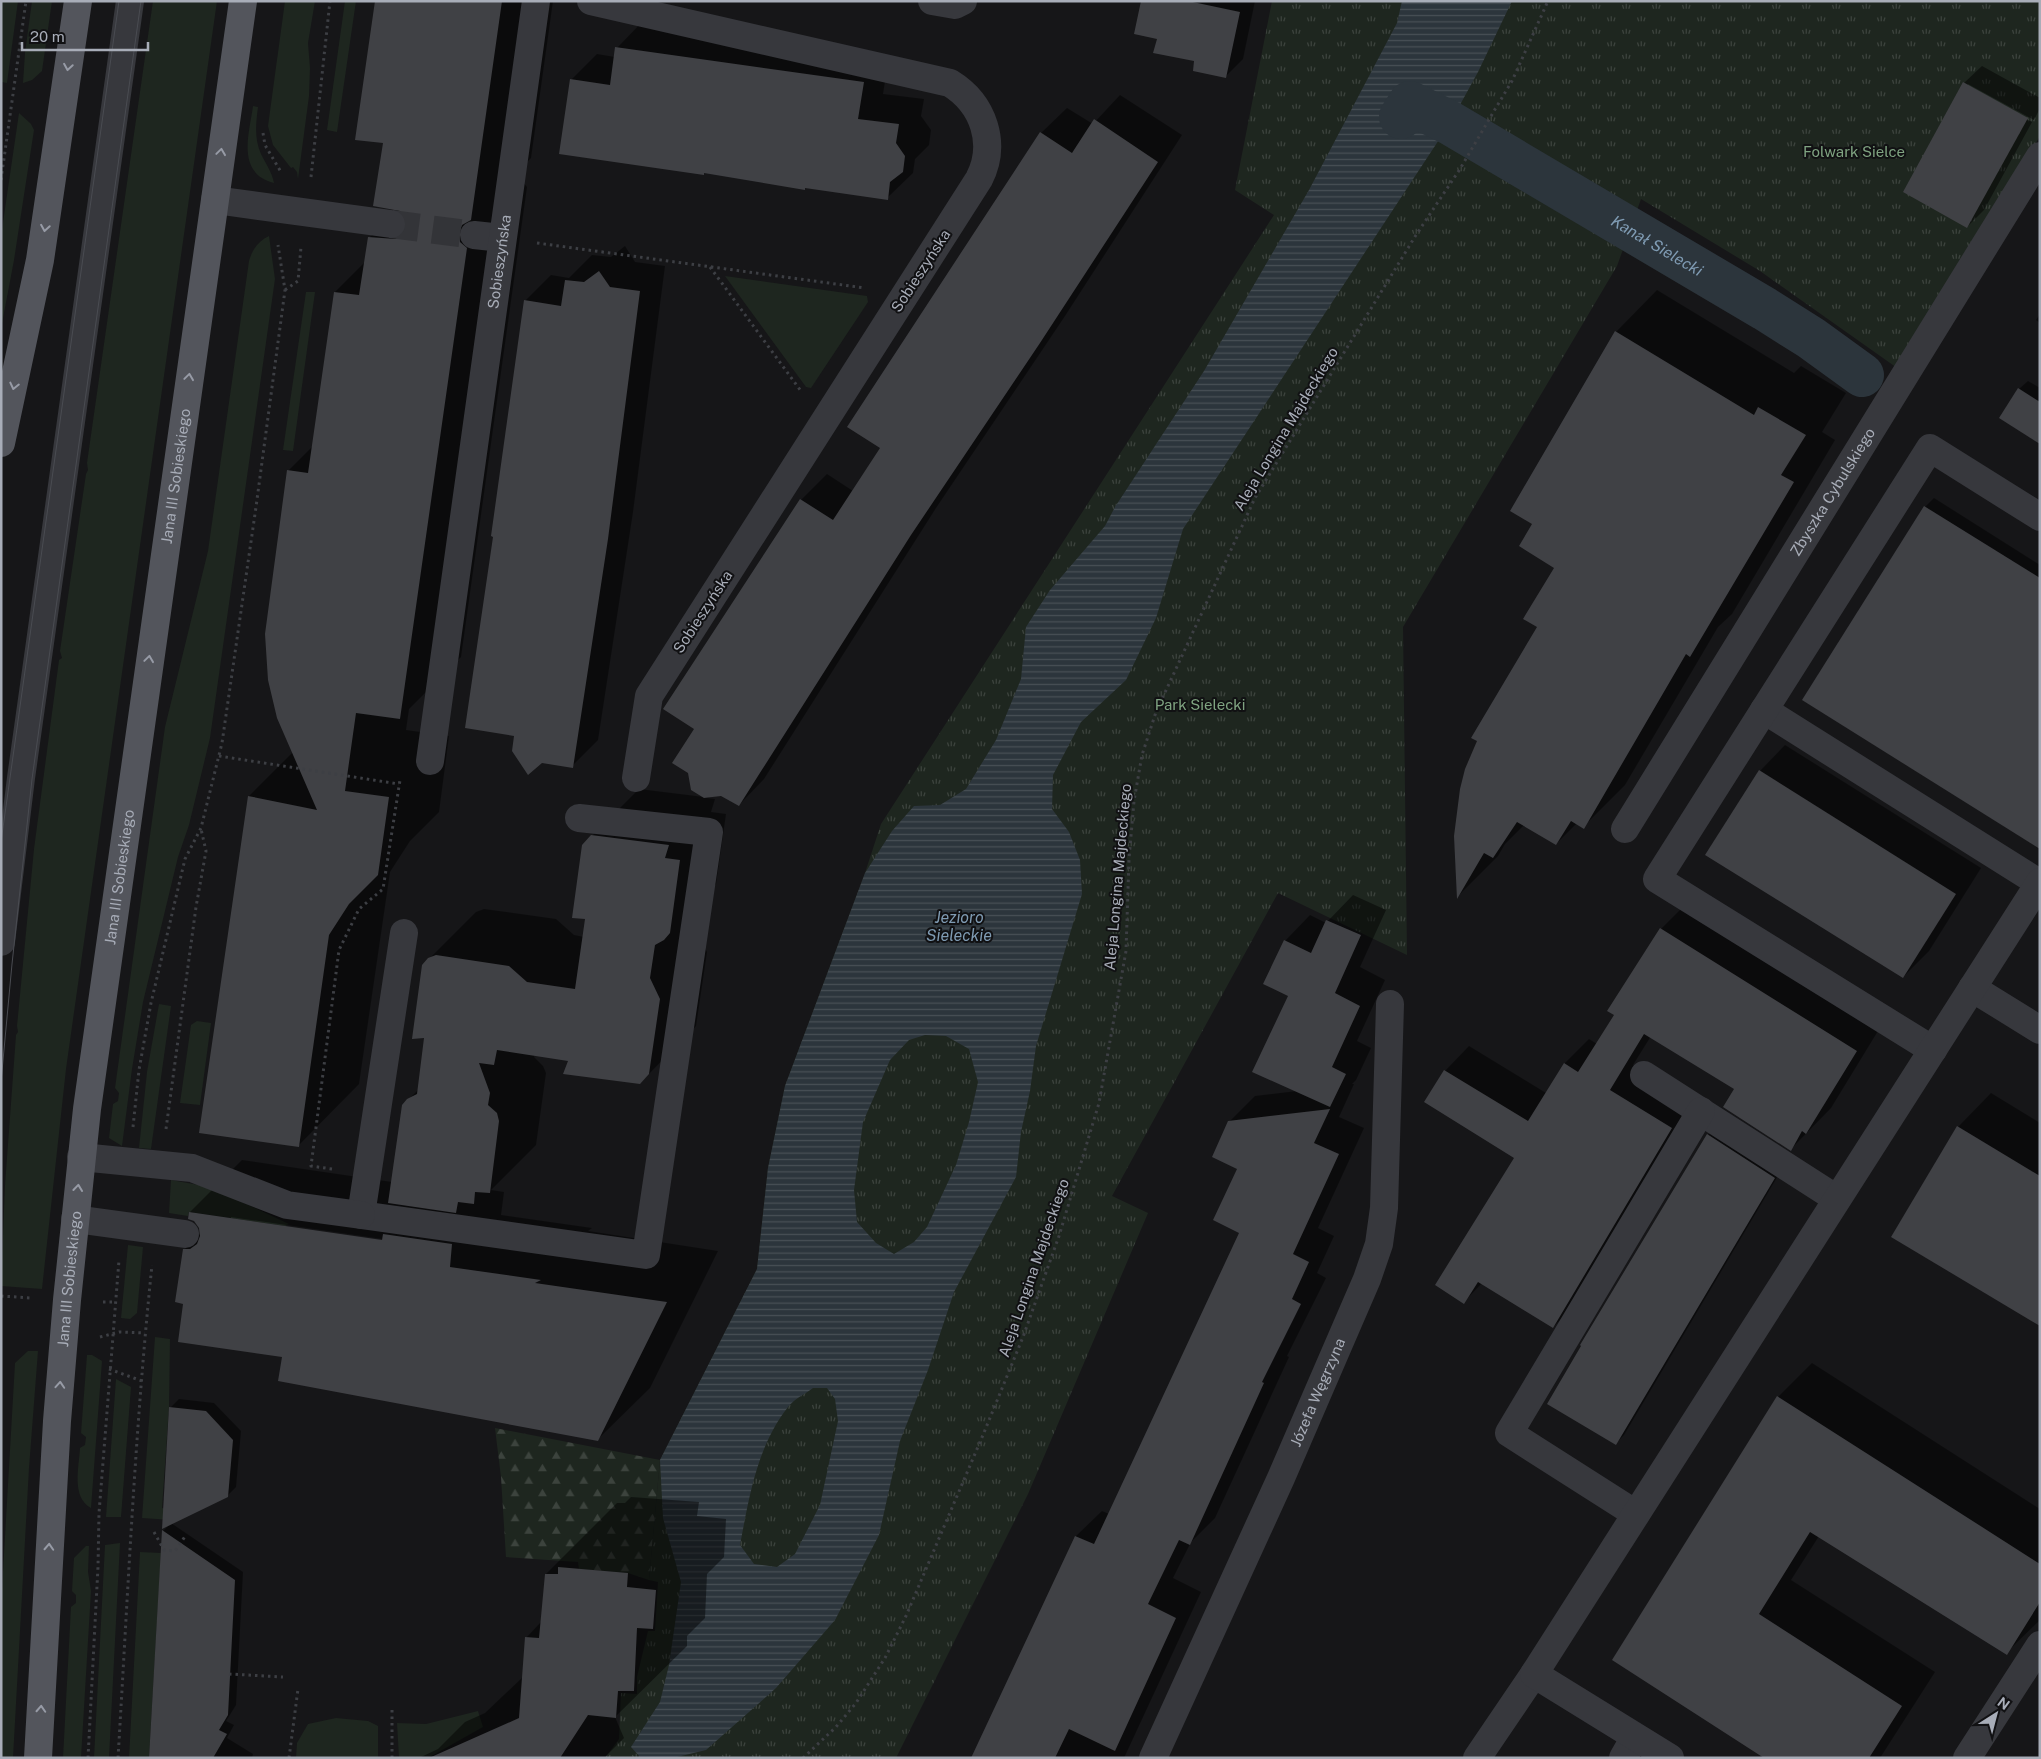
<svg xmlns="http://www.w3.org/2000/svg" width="2041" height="1759" font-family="'Public Sans',sans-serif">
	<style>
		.grass { fill: #1e261f }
		.forest { fill: url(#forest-firs) }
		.park { fill: url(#park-tufts) }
		.water { fill: url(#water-rules); fill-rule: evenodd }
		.shadow { fill: #0007; fill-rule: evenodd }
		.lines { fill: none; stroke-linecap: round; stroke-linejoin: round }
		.canal { stroke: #2c353c; stroke-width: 44 }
		.building { fill: #404145 }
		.minor-tunnel { stroke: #333438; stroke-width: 28; stroke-dasharray: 28 14; stroke-linecap: butt }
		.path { stroke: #3d3f44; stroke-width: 3; stroke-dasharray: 2.5 4; stroke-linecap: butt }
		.minor { stroke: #37383d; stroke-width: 28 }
		.major { stroke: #53555c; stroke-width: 28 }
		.tram { stroke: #4a4c52; stroke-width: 1 }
		.oneway { stroke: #979ba6 }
		.labels { text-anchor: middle; stroke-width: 4; stroke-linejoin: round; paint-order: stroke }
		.park-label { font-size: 15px; fill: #7fa381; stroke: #111113 }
		.street-label { font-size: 15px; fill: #a8adb8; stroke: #111113 }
		.water-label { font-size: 16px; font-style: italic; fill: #7f9bb3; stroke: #111113 }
	</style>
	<defs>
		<pattern id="forest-firs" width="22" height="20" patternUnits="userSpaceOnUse" patternTransform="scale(1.25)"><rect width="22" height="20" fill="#1e261f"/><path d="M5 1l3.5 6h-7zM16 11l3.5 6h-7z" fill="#3c433d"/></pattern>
		<pattern id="park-tufts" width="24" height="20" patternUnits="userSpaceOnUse" patternTransform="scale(1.25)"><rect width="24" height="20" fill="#1e261f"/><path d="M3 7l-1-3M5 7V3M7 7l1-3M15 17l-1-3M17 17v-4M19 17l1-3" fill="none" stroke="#3c433d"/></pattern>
		<pattern id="water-rules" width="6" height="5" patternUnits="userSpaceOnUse" patternTransform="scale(1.25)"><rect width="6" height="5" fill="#2c353c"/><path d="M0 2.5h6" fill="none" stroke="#485056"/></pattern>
	</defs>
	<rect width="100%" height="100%" fill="#161618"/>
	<!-- grass -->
	<g class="grass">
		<path d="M1,1H18L7,83L1,82Z"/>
		<path d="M32,1H52L42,71L32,80L23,83L25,53Z"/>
		<path d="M153,1H217L66,1069L42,1289L1,1286L5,1185L16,1035L18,1032L17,1026L34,849L59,660L62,658L60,651L86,474L88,470L87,463Z"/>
		<path d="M285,1H315L308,43L310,68L309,96L298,179L297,172L293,167L291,168L273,145L268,126Z"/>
		<path d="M345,1H356L337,132L327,130Z"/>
		<path d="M253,106L258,107C256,123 254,138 261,154C266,164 272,172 274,183C236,173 249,135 253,106Z"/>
		<path d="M19,113L31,124L34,130L14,260L1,329V236Z"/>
		<path d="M269,236L275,279L210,738L189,825L178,857L143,1002L132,1069L122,1146L109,1138L113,1104L118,1101L119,1093L115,1088L165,727L208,551L249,261C252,250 258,241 269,236Z"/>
		<path d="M725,276L867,296L868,302L811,388L806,387Z"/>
		<path d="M306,292H315L293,451L283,450Z"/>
		<path d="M159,1004L171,1006L151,1149L139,1148L147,1072Z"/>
		<path d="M197,1021L211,1023L200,1105L180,1103L191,1025Z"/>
		<path d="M171,1180L210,1187L289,1224L285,1226L189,1212L188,1216L169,1213Z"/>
		<path d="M128,1245L143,1247L137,1313L130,1319L121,1318Z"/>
		<path d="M155,1337L170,1339L169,1407L162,1508L169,1509L171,1520L142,1518Z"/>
		<path d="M28,1351H38L29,1468L13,1758H1V1606L15,1363Z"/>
		<path d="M87,1355H92L102,1361L91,1508C71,1497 79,1467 80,1448L85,1445L86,1437L81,1433Z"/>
		<path d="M116,1379L131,1387L121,1517H106Z"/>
		<path d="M120,1543L109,1758H94L105,1545Z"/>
		<path d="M86,1546H89L88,1572L91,1591L81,1758H63L71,1607L76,1603V1595L72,1591L74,1558Z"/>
		<path d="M140,1552L161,1553L149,1758H129Z"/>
		<path d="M478,1711L483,1727L428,1758H399L397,1723L426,1724Z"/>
		<path d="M336,1718L368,1721L378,1726V1758H296L297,1743L308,1724Z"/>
	</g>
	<!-- forest -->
	<path class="forest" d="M495,1428L660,1460L649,1580L628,1573L579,1569L578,1562L506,1557L501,1477Z"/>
	<!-- park -->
	<path class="park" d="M1272,1H2040V136L1900,370L1760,271L1641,199L1617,266L1403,627L1407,955L1278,893L1112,1196L1148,1213L1028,1494L896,1758H605L619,1739L621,1693L637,1694V1677L648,1631H655L658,1582L649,1580L660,1460L757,1269L768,1168L785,1086L865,873L881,824L1274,215L1235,190Z"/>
	<!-- water -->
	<path class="water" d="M1402,1H1512L1478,72L1450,123L1183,529L1156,618L1126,680L1081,722L1053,775L1052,809L1069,832L1080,860L1082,894L1036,1046L1030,1091L1021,1132L1016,1177L954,1292L928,1370L900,1441L879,1535L835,1620L776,1688L706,1750L673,1758H641L631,1747L660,1702L669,1665L681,1582L663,1518L660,1460L757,1269L768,1168L785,1086L865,873L892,831L914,806L940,805L966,789L996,740L1021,679L1026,627L1050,590L1105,526L1115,507L1204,371L1309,190L1397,23ZM925,1035L946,1036L969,1049L978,1082L969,1122L956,1165L927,1227L914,1242L894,1254L876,1243L857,1222L854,1190L863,1122L890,1060L909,1040ZM813,1388H827L835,1399L838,1421L820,1505L795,1554L777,1567L754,1564L740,1545C749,1498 757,1446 788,1407C794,1399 805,1394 813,1388Z"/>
	<!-- shadow -->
	<g class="shadow">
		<path d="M377,1H553L531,158L520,169L521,180L527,187L461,657L409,709L406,730L449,736L439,812L410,841L390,872L359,1084L298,1146L201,1132L249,796L293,752L288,471L313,446L335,292L365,262L370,237L397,210L384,142Z"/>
		<path d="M1143,1H1255L1243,59L1226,76L1195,60L1158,38Z"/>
		<path d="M642,22L889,56L883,94L924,99L921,116L931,130L929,145L915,159L913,173L887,198L806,187L804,189L571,80L597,54L615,57L617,48Z"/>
		<path d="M1982,66L2040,98V108L2034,120L1968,84V87L2032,122L1984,210L1967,227L1964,83Z"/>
		<path d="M1120,95L1182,135L1065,316L936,508L764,779L739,805L721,795L707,798L715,799L711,812L726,814L716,884L711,891L696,930L707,952L696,1026L640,1083L569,1060L535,1055L534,1057L543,1066L546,1073L536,1145L491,1190L504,1192L501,1215L592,1228L588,1231L718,1251L650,1388L597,1440L283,1355L185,1303L184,1250L201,1233L200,1227L190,1212L242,1160L392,1182L408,1100L419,1089L426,1037L429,959L476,912L484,909L556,919L574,935L584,937L592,836L639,789L704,797L696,729L801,500L827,474L853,491L881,447L1041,133L1067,108L1093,124ZM231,1217L389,1240L388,1242L231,1219Z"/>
		<path d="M625,246L635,262L665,266L633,512L598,740L572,766L515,735L494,536L525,301L551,275L569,278L592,255L611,257Z"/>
		<path d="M1657,290L1794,373L1801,366L1846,393L1822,432L1835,440L1732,614L1718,627L1625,785L1583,827L1577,823L1556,844L1524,825L1505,844L1498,856L1458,896L1556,567L1534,523L1616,332Z"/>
		<path d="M2040,314V323L2036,320Z"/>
		<path d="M2028,381L2040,388V443L2019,389Z"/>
		<path d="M1934,498L2040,565V829L1804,700L1925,507Z"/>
		<path d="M1785,745L1981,868L1929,951L1903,977L1760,771Z"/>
		<path d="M1353,895L1386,910L1360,967L1385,980L1357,1041L1371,1048L1356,1080L1352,1084H1354L1339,1117L1364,1128L1318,1228L1334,1236L1317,1273L1326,1278L1287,1356L1289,1357L1215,1518L1191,1542L1173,1578L1201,1592L1124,1758H973L1076,1536L1102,1511L1109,1514L1241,1232L1238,1168L1229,1122L1255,1096L1297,1091L1285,941L1310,915L1326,923Z"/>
		<path d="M1685,905L1881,1026L1831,1108L1791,1149L1735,1089L1651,1036L1633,1065L1696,1104L1578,1302L1553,1327L1482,1283L1464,1302L1516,1157L1445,1071L1469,1046L1546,1093L1565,1063L1589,1039L1597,1044L1616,1014L1661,929Z"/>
		<path d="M1991,1093L2040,1123V1325L1958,1127Z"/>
		<path d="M1716,1127L1782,1169L1624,1435L1616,1443L1708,1135Z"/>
		<path d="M1812,1363L2040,1509V1620L2006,1653L1819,1536L1791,1580L1935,1672L1880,1758H1766L1613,1660L1778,1397Z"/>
		<path d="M179,1399L214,1403L241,1431L236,1487L227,1496L171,1523L243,1572L236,1705L226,1721L234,1725L227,1738L253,1754L252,1758H150L163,1531L170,1524V1408Z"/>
		<path d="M631,1497L699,1502L697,1516L726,1519L724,1557L707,1574L705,1618L687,1636V1646L615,1717L624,1738L604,1758H419L438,1749L465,1722L485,1713L523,1677L526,1638L541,1622L546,1574L617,1503H625Z"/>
	</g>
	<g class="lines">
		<!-- canal -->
		<path class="canal" id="s1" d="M1401,117L1410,103L1450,123L1765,309L1811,338L1862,375"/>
	</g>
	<!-- building -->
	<g class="building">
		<path d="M375,1H502L471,220L462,225L459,233L460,242L467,248L400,719L356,713L345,791L389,797L378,875L349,904L329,935L299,1147L199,1133L248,796L317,810L277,718L268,680L265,634L287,470L308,473L334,292L359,295L368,237L396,239L403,234L406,227L405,218L400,211L373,206L383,143L355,140Z"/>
		<path d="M1141,1H1188L1240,12L1226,78L1193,71L1194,61L1153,53L1157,39L1134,34Z"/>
		<path d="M615,47L864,82L858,119L899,124L896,143L905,156L903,172L890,182L888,200L805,188V190L704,173V175L559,154L570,79L610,85Z"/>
		<path d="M1963,82L2028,118L1967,228L1903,192Z"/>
		<path d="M1094,119L1158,162L1040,343L911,535L739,806L721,796L704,798L691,790L688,773L672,763L694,729L663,709L800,499L833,520L880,448L847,427L1040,132L1072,153Z"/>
		<path d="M599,271L610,287L640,291L608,539L573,768L542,763L528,775L512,751L514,736L465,728L493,537L491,536L524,300L561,306L565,280L584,282Z"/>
		<path d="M1615,331L1754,415L1758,407L1806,435L1781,475L1794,482L1690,657L1686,654L1584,829L1571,821L1556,845L1517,822L1493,858L1484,853L1457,899L1454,836L1460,789L1465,769L1477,741L1471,738L1537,627L1523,619L1554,568L1519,546L1532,524L1510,511Z"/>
		<path d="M2018,388L2040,402V444L1999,418Z"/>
		<path d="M1924,506L2040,578V849L1802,700Z"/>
		<path d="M1759,770L1956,894L1903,978L1705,855Z"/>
		<path d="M591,835L669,845L665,858L680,860L670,933L664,940L655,945L650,978L660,999L649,1074L640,1084L563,1074L568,1061L497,1050L494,1065L479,1063L490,1093L488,1105L497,1113L499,1121L490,1193L475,1192L474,1204L458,1202L456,1213L388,1203L402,1105L407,1099L417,1094L424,1038L412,1039L422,965L428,958L436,955L509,966L527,982L575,989L585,919L572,918L582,845Z"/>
		<path d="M1326,920L1361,935L1335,993L1360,1006L1332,1067L1346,1074L1330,1107L1252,1072L1288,996L1263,984L1284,940L1311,953Z"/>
		<path d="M1660,928L1857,1051L1806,1134L1802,1131L1791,1151L1723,1107L1734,1089L1644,1034L1610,1090L1672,1128L1553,1328L1478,1282L1464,1304L1435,1285L1514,1158L1424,1102L1444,1070L1528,1121L1564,1063L1578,1072L1614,1015L1607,1011Z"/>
		<path d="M1330,1109L1314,1143L1339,1154L1293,1254L1309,1262L1292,1299L1301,1304L1262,1382L1264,1383L1190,1545L1179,1540L1148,1604L1176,1618L1115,1751L1069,1729L1055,1758H971L1075,1536L1094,1544L1239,1233L1213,1220L1237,1169L1212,1157L1228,1121Z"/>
		<path d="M1957,1126L2040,1176V1326L1891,1237Z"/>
		<path d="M1707,1134L1775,1178L1616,1445L1547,1404L1581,1346L1580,1345Z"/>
		<path d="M189,1212L382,1240L383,1234L452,1244L450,1267L541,1280L535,1283L667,1302L598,1441L278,1381L282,1357L178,1342L183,1304L175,1302L183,1249H190L197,1244L200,1236L199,1228L194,1221L188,1219Z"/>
		<path d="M1777,1396L2040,1564V1602L2007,1655L1810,1532L1759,1614L1902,1706L1869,1758H1764L1612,1660Z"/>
		<path d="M169,1407L206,1411L233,1440L228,1497L162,1529Z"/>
		<path d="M162,1530L235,1580L228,1715L219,1730L227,1734L213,1758H149Z"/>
		<path d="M558,1567L628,1573L627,1587L656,1590L653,1629L637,1628L634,1691H618L616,1718L588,1715L560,1758H429L519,1718L525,1637L539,1638L545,1574H558Z"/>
	</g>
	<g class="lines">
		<!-- minor-tunnel -->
		<path class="minor-tunnel" d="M391,224L474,235"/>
		<!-- path -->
		<g class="path">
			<path d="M263,133L265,145L281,172"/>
			<path d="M311,177L330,1"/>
			<path d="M1,180L26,1"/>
			<path d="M537,243L865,288"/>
			<path d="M710,267L801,391"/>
			<path d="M285,290L298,281L301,247"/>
			<path d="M219,756L399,784"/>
			<path d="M133,1127L139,1070L151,1003L185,859L201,828L222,743L256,507L285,290L278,245"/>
			<path d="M166,1129L196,907L206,851L201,829"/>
			<path d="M332,1169L311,1166L339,950L359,909L383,889L400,780"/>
			<path d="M1,1296L31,1298"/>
			<path d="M103,1302H114"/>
			<path d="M100,1337L119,1332L145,1333"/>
			<path d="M109,1369L142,1381"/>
			<path d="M154,1532L164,1550L175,1551L186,1535"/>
			<path d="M229,1674L283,1677"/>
			<path d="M88,1758L98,1567L99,1513L119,1260"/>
			<path d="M118,1758C128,1593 135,1428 152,1265"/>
			<path d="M289,1758L298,1689"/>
			<path d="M392,1758V1707"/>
			<path d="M803,1758L836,1727L856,1703L885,1658L906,1616L983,1435L1023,1337L1059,1236L1099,1103L1126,951L1129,859L1134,801L1142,755L1156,712L1255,498L1416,235L1460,169L1494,111L1512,81L1548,1"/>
		</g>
		<!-- minor -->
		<g class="minor">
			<path d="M591,1L950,83C984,104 997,144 979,179L649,696L636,778"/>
			<path d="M932,1L955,5L963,1"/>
			<path d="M215,200L391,224"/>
			<path d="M474,235L502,238"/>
			<path d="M1764,710L2039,883"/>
			<path id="s2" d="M430,761L536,1"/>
			<path id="s3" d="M1625,829L2040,156"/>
			<path d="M404,933L361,1215L646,1255L709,832L579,818"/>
			<path d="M1,942L21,778L130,1"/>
			<path d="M1972,988L2040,1030"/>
			<path d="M1933,1050L1657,879L1930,448L2040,517"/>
			<path d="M1644,1075L1837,1199"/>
			<path d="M81,1157L192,1168L287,1205L361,1215"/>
			<path d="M75,1219L185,1234"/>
			<path d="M1636,1514L1509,1433L1701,1111"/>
			<path id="s4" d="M1153,1758L1281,1478L1367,1279L1379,1244L1384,1208L1390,1004"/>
			<path d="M1477,1758L1534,1674"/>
			<path d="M1623,1758L1635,1737"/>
			<path d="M1670,1758L1534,1674L2040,882"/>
			<path d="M1967,1758L2040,1645"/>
		</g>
		<!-- major -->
		<g class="major">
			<path d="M1,443L40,260L78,1"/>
			<path id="s5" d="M38,1758L57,1421L67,1300L87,1109L243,1"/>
		</g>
		<!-- tram -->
		<g class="tram">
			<path d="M1,842L119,1"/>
			<path d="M1,1082L12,964L32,779L141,1"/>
		</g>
	</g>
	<!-- one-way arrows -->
	<defs><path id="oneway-chevron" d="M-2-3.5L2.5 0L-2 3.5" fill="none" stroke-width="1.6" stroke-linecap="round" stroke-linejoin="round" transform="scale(1.25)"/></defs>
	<g class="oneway">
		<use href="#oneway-chevron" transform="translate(68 67) rotate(99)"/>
		<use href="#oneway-chevron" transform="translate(221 152) rotate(-82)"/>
		<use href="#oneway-chevron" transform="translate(45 228) rotate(99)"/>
		<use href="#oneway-chevron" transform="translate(189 377) rotate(-82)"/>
		<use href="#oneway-chevron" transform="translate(14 386) rotate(103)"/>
		<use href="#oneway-chevron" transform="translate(149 659) rotate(-82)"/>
		<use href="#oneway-chevron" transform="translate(78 1188) rotate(-84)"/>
		<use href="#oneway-chevron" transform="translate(60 1385) rotate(-86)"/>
		<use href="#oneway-chevron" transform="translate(49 1547) rotate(-87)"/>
		<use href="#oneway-chevron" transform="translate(41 1709) rotate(-87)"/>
	</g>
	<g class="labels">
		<!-- park labels -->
		<g class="park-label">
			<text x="1854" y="157">Folwark Sielce</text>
			<text x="1200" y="710">Park Sielecki</text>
		</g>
		<!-- street labels -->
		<g class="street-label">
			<text dy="5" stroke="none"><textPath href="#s2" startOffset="504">Sobieszyńska</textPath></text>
			<text transform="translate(921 271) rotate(-57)" y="5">Sobieszyńska</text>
			<text transform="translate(1286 429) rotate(-59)" y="5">Aleja Longina Majdeckiego</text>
			<text dy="5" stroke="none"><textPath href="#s5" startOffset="1290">Jana III Sobieskiego</textPath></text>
			<text dy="5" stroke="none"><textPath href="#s3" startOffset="396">Zbyszka Cybulskiego</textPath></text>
			<text transform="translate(703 612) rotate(-57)" y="5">Sobieszyńska</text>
			<text dy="5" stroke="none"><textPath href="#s5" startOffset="885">Jana III Sobieskiego</textPath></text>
			<text transform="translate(1118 877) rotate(-85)" y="5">Aleja Longina Majdeckiego</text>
			<text transform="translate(1034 1268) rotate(-71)" y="5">Aleja Longina Majdeckiego</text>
			<text dy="5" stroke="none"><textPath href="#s5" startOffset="480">Jana III Sobieskiego</textPath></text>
			<text dy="5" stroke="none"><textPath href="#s4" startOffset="401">Józefa Węgrzyna</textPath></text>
		</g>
		<!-- water labels -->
		<g class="water-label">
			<text dy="6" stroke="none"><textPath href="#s1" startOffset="302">Kanał Sielecki</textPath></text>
			<text x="959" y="923">Jezioro<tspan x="959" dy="18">Sieleckie</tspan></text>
		</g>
	</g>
	<!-- border -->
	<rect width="2041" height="1759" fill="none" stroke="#a8adb8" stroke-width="5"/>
	<!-- north arrow -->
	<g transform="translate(1996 1714) rotate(36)" stroke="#111113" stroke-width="4" paint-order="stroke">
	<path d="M0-4L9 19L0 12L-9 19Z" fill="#a8adb8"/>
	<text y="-8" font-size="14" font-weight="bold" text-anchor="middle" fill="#a8adb8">N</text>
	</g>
	<!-- scale -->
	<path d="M22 42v8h126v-8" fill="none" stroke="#a8adb8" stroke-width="2.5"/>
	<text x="30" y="42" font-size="15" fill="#a8adb8" stroke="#111113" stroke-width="4" paint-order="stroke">20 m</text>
</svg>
